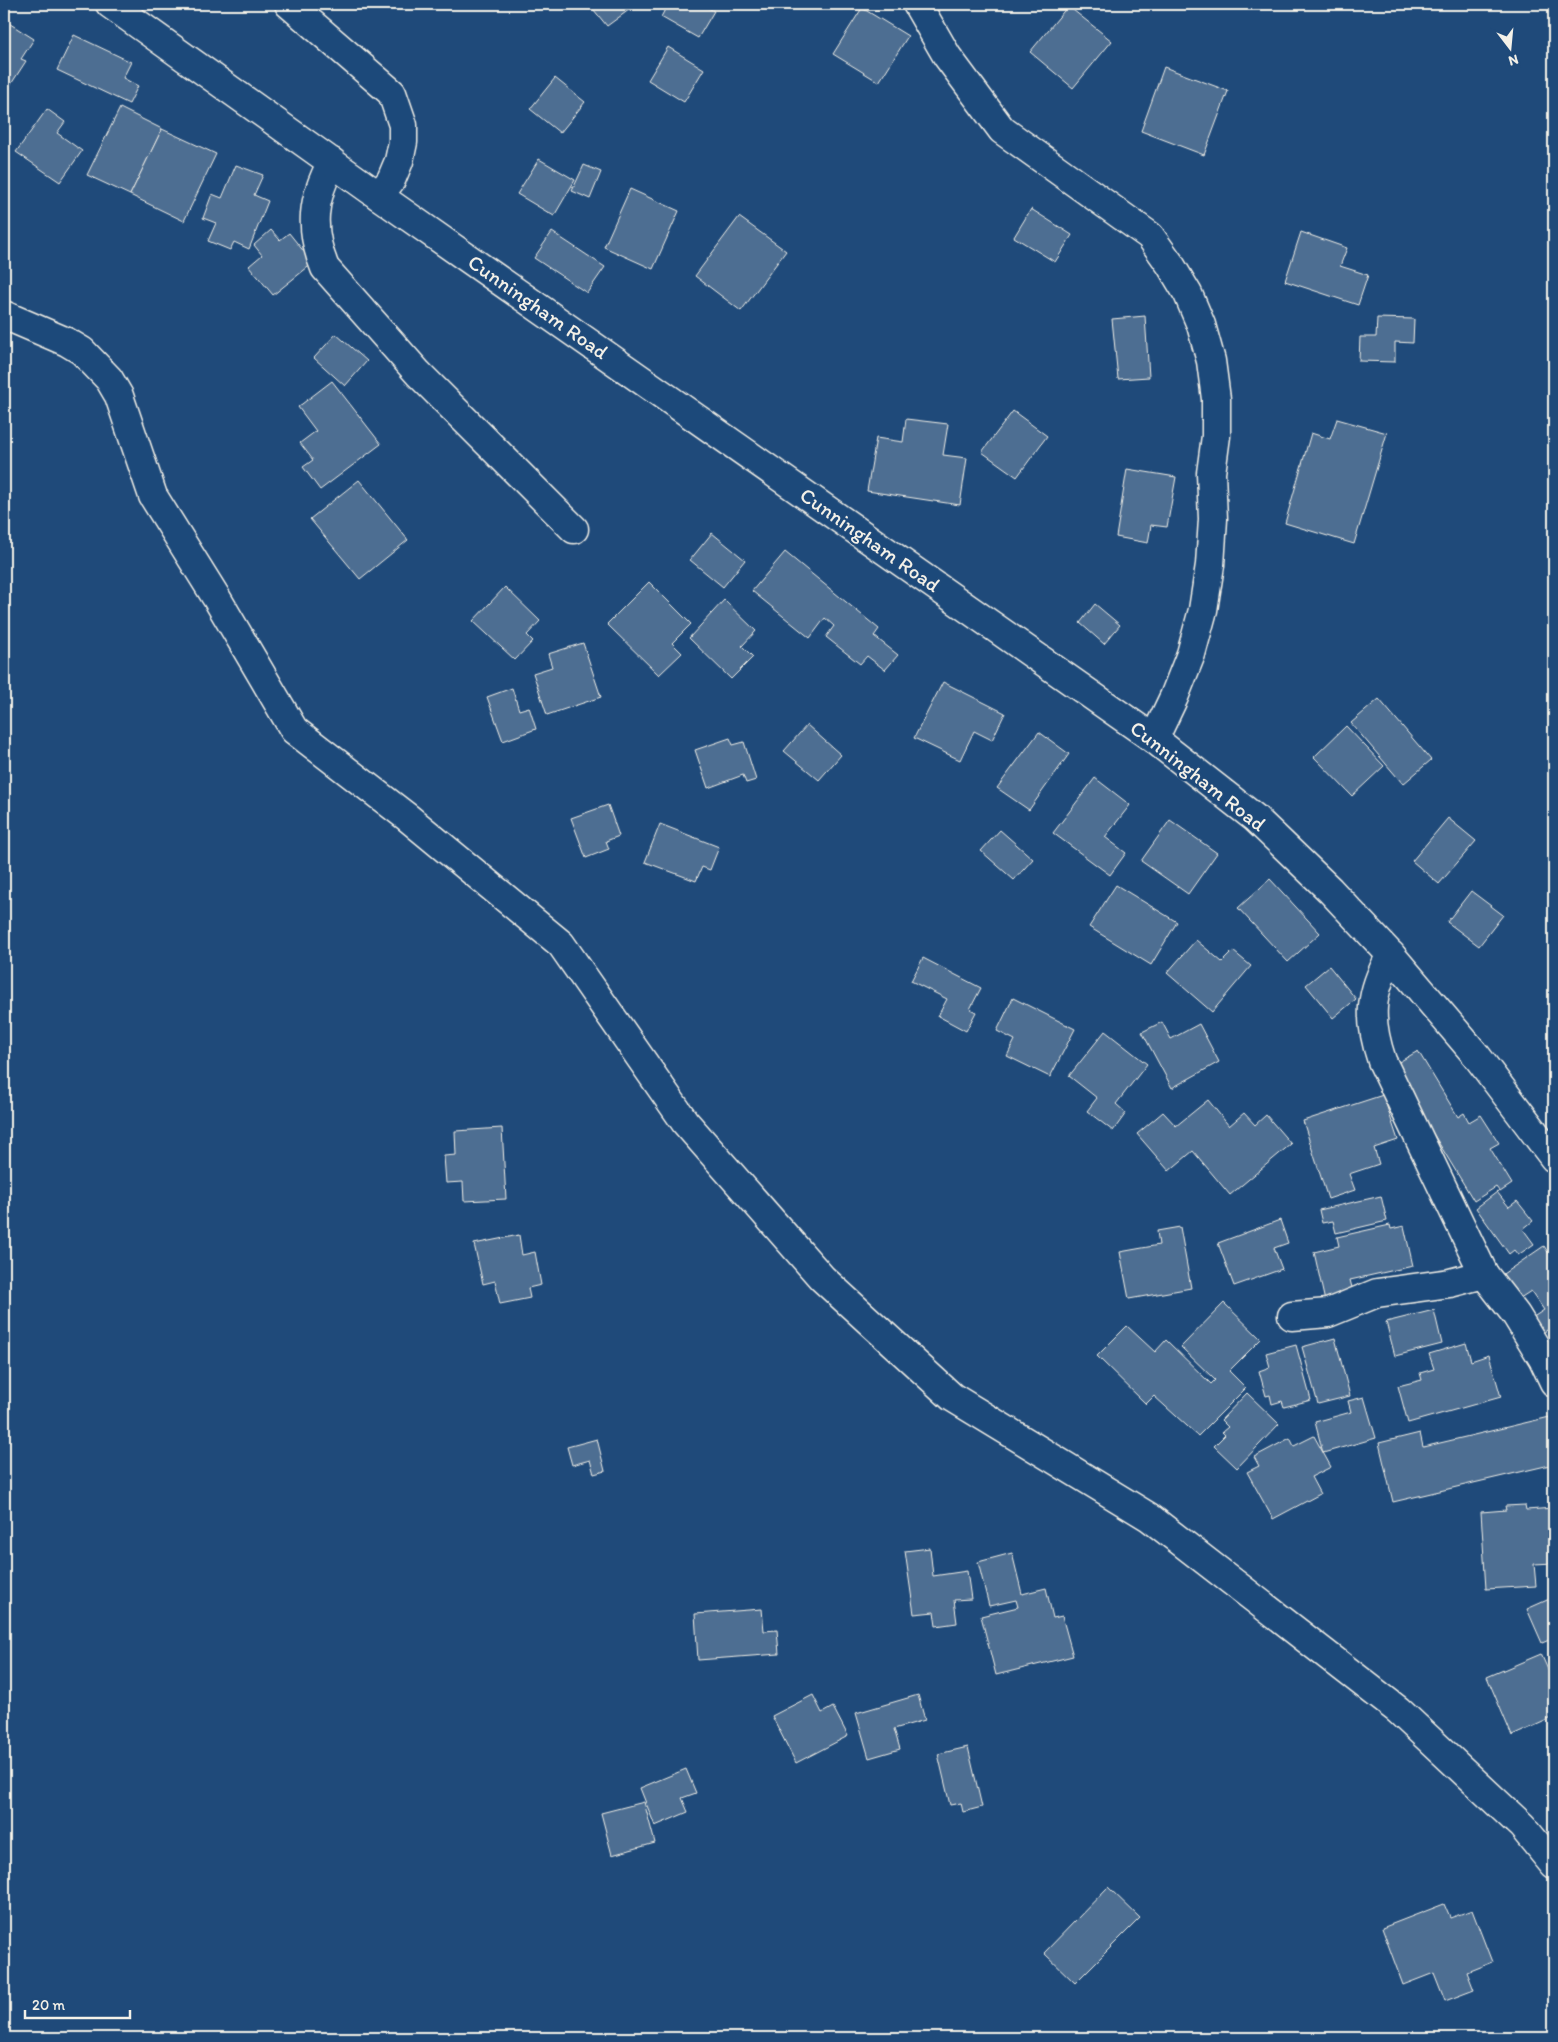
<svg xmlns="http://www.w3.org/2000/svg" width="1558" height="2042" font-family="Itim,sans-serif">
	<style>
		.building { fill: #4d6e92; stroke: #f4f1e8 }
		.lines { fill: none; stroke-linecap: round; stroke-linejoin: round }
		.minor-casing { stroke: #f4f1e8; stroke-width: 31 }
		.secondary-casing { stroke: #f4f1e8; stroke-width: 31 }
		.minor { stroke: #1f4a7a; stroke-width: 28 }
		.secondary { stroke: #1f4a7a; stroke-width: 28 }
		.labels { text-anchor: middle; stroke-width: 4.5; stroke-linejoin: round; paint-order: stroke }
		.street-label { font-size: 21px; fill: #f4f1e8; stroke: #1f4a7a }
	</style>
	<rect width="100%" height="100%" fill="#1f4a7a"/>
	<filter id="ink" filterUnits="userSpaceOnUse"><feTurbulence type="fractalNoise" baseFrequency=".02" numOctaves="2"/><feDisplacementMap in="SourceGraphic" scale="10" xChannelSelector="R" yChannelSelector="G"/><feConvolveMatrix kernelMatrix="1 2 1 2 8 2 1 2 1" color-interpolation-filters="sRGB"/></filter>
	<g filter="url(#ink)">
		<!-- building -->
		<g class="building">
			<path d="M589,4H637L607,26Z"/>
			<path d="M668,4H701L714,11L698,38L661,17Z"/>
			<path d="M1068,6L1112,41L1073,88L1030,52Z"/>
			<path d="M862,8L908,36L879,82L833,54Z"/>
			<path d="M7,22L34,39L21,59L26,61L4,95V27Z"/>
			<path d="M74,35L131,62L123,78L138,86L129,104L57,70Z"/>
			<path d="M668,47L704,69L684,102L648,80Z"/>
			<path d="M1164,67L1228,91L1204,155L1141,131Z"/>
			<path d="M555,78L585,102L560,133L530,109Z"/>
			<path d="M120,108L162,129L130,195L87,175Z"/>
			<path d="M47,109L65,122L57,133L82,151L60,182L16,152Z"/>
			<path d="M162,129L216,154L184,221L130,195Z"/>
			<path d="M539,159L575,180L554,216L517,194Z"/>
			<path d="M236,165L263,175L254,195L268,201L249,249L234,242L230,250L208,241L216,223L203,218L212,194L222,198Z"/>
			<path d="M584,165L601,172L590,199L572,191Z"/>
			<path d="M630,189L679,211L653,269L604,247Z"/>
			<path d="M1031,209L1072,235L1055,262L1014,237Z"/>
			<path d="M739,217L786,251L741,311L695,276Z"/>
			<path d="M271,230L280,240L289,233L313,263L273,295L249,266L262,255L254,245Z"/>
			<path d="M552,232L605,267L587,293L534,258Z"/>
			<path d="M1301,232L1347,248L1340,266L1368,275L1358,305L1285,281Z"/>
			<path d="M1145,316L1149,377L1118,379L1112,319Z"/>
			<path d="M1377,318L1414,319L1413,343L1395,342V362L1359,361L1360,337H1376Z"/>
			<path d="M336,334L367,361L345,386L314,358Z"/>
			<path d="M332,381L381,444L320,490L303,467L313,460L300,443L316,431L298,407Z"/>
			<path d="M1013,411L1047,436L1017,477L982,452Z"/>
			<path d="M906,419L948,424L943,455L967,458L960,505L867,491L876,438L903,442Z"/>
			<path d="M1337,419L1387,433L1354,544L1285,523L1311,433L1330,439Z"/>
			<path d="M1127,469L1176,477L1167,527L1151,525L1148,543L1116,537Z"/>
			<path d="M359,480L408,540L360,579L310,519Z"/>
			<path d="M712,533L745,560L723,587L690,560Z"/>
			<path d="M785,552L879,629L874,636L898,655L885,670L867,656L860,664L826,637L834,626L825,618L810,638L752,591Z"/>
			<path d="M649,582L691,624L672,643L682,653L659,675L607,624Z"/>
			<path d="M505,587L540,621L527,635L533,641L515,660L473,621Z"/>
			<path d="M724,600L756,631L742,646L753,657L731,679L689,638Z"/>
			<path d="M1095,604L1120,625L1104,644L1080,623Z"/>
			<path d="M583,643L601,697L547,715L533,673L552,667L548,654Z"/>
			<path d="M943,682L1005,713L992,740L974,731L960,760L914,738Z"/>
			<path d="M512,688L519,710L529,707L536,729L503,741L487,697Z"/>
			<path d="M1379,699L1431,760L1403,784L1351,723Z"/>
			<path d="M807,725L841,755L819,780L784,751Z"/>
			<path d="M1346,726L1384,766L1352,796L1314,757Z"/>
			<path d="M1039,732L1069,754L1029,810L997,788Z"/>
			<path d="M730,738L733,745L744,742L756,780L746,783L743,775L708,788L695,750Z"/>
			<path d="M1095,778L1130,805L1105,837L1126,853L1110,875L1053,833Z"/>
			<path d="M608,805L619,836L606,841L609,849L586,858L571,818Z"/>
			<path d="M1448,818L1476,841L1439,884L1412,861Z"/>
			<path d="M1170,820L1217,853L1188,894L1141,861Z"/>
			<path d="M660,824L719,847L710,870L702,867L696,881L645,862Z"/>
			<path d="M1000,830L1033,859L1014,880L981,851Z"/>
			<path d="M1270,879L1320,933L1288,962L1238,908Z"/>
			<path d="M1116,885L1177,922L1151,965L1089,927Z"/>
			<path d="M1471,891L1503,915L1479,946L1447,922Z"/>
			<path d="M1196,940L1222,962L1233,951L1251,966L1212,1012L1167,973Z"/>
			<path d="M923,958L981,988L970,1009L976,1012L966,1031L938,1016L947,999L911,981Z"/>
			<path d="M1329,966L1356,999L1333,1018L1306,985Z"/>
			<path d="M1013,998L1075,1029L1050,1077L1007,1056L1015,1040L997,1031Z"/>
			<path d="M1162,1022L1171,1039L1199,1024L1219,1062L1172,1088L1142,1032Z"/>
			<path d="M1105,1031L1147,1064L1116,1104L1126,1113L1113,1131L1087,1111L1097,1098L1069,1076Z"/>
			<path d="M1418,1051L1458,1117L1464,1113L1469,1122L1481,1115L1499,1143L1490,1148L1512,1184L1500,1192L1496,1187L1474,1201L1392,1066Z"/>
			<path d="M1383,1095L1398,1140L1374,1148L1379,1164L1349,1174L1355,1190L1328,1199L1303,1121Z"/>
			<path d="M1208,1100L1229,1126L1244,1113L1255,1125L1266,1115L1291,1144L1230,1195L1193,1151L1169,1171L1137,1134L1163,1112L1176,1126Z"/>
			<path d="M502,1128L506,1199L464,1201L463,1182L446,1183L444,1156L456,1155L455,1131Z"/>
			<path d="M1497,1192L1509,1207L1517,1201L1533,1221L1523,1229L1534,1244L1518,1255L1514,1250L1509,1254L1476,1208Z"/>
			<path d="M1381,1196L1387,1221L1336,1233L1333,1221L1322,1223L1319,1210Z"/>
			<path d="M1280,1220L1288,1243L1274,1248L1282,1269L1234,1286L1218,1243Z"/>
			<path d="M1390,1225L1391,1229L1404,1226L1413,1266L1350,1280L1355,1299L1326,1306L1314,1252L1339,1246L1337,1237Z"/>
			<path d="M1180,1227L1191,1288L1129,1299L1120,1252L1159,1245L1157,1231Z"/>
			<path d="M519,1235L522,1255L535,1252L541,1285L528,1288L530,1298L500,1304L495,1281L483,1284L474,1244Z"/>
			<path d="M1544,1246L1554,1261V1325L1543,1333L1532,1318L1544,1310L1531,1291L1517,1300L1500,1276Z"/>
			<path d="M1224,1303L1261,1339L1229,1371L1246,1388L1198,1436L1154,1396L1146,1404L1097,1356L1127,1326L1155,1352L1166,1340L1211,1384L1215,1380L1181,1347Z"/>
			<path d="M1434,1310L1442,1344L1395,1356L1386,1322Z"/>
			<path d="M1335,1338L1350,1396L1318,1404L1302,1347Z"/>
			<path d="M1466,1343L1471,1361L1489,1355L1501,1397L1408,1423L1398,1386L1422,1380L1420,1373L1434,1369L1429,1354Z"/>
			<path d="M1296,1345L1311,1400L1284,1407L1282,1401L1272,1404L1270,1395L1266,1396L1259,1371L1270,1367L1266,1353Z"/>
			<path d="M1247,1393L1279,1424L1237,1468L1214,1446L1225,1435L1222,1432L1228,1427L1221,1420Z"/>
			<path d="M1364,1397L1376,1438L1323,1453L1315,1422L1351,1412L1348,1401Z"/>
			<path d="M1554,1416V1464L1393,1502L1379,1443L1420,1433L1423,1447Z"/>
			<path d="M1314,1436L1331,1467L1311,1477L1320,1494L1273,1519L1247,1472L1259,1466L1254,1457L1290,1438L1294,1446Z"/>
			<path d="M597,1439L605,1471L594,1474L590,1460L572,1465L567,1447Z"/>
			<path d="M1525,1505L1526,1510L1554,1508V1563L1534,1564L1536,1586L1486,1589L1481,1512L1506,1510L1505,1506Z"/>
			<path d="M930,1548L933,1576L967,1571L971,1599L954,1600L957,1623L936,1626L934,1612L914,1614L905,1551Z"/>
			<path d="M1012,1553L1022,1594L1046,1588L1053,1618L1062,1616L1073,1656L996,1675L981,1616L1018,1607L1016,1600L989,1606L978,1562Z"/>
			<path d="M1554,1597V1638L1542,1643L1527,1609Z"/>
			<path d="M762,1609L764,1631L777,1630L779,1654L698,1660L695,1614Z"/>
			<path d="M1541,1654L1554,1683V1717L1512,1736L1487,1677Z"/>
			<path d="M813,1695L822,1713L833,1707L848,1736L796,1763L772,1716Z"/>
			<path d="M918,1695L925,1720L894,1729L900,1749L869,1758L856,1713Z"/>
			<path d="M968,1747L982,1807L963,1812L961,1803L950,1805L938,1754Z"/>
			<path d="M686,1769L696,1793L682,1798L688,1812L655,1826L640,1788Z"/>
			<path d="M644,1802L655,1843L612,1855L601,1813Z"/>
			<path d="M1108,1887L1140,1918L1075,1983L1044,1953Z"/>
			<path d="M1444,1904L1450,1918L1472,1910L1492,1962L1467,1972L1474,1990L1445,2001L1434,1973L1403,1985L1382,1928Z"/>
		</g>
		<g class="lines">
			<!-- minor casing -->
			<g class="minor-casing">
				<g id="minor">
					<path d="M289,4L392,93L403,125V142L399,161L391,180L379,196"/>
					<path d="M917,4L947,56L1002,130L1150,236L1170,264L1188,294L1201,325L1211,361L1216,399V436L1211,473L1213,519L1210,565L1203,610L1191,654L1174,697L1154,739"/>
					<path d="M332,162C312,199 309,229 325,268L418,373L574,529"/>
					<path d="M4,315L67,342L82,351L109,379L119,396L153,496L216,597L294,730L407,817L561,944L685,1122L822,1278L952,1397L1149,1517L1398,1710L1522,1826L1554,1865"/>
					<path d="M1391,955C1369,994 1368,1019 1382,1061L1484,1274L1516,1315L1543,1359L1554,1382"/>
					<path d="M1292,1316L1328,1313L1377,1293L1450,1283L1484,1274"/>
				</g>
			</g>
			<!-- secondary casing -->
			<g class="secondary-casing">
				<path id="secondary" d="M110,4L379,196L1154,739L1255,818L1330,890L1391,955L1476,1055L1554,1158"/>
			</g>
			<!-- minor -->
			<use href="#minor" class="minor"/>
			<!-- secondary -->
			<use href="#secondary" class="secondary"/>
		</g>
	</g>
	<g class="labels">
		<!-- street labels -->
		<g class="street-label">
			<text transform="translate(538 307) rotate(35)" y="7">Cunningham Road</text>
			<text transform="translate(870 540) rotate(35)" y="7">Cunningham Road</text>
			<text transform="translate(1198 776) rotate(38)" y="7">Cunningham Road</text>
		</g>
	</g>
	<!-- margin -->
	<rect width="1558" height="2042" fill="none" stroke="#1f4a7a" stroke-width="20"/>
	<rect x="10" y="10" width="1538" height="2022" fill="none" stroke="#f4f1e8" stroke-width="2" filter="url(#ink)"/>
	<!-- north arrow -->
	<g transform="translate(1510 48) rotate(164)" stroke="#1f4a7a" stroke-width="4" paint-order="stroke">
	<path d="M0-4L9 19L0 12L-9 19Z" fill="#f4f1e8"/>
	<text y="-8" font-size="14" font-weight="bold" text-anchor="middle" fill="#f4f1e8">N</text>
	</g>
	<!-- scale -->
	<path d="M25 2010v8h105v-8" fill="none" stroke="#f4f1e8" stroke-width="2.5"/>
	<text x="32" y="2010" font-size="15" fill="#f4f1e8" stroke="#1f4a7a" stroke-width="4" paint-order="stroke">20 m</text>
</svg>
